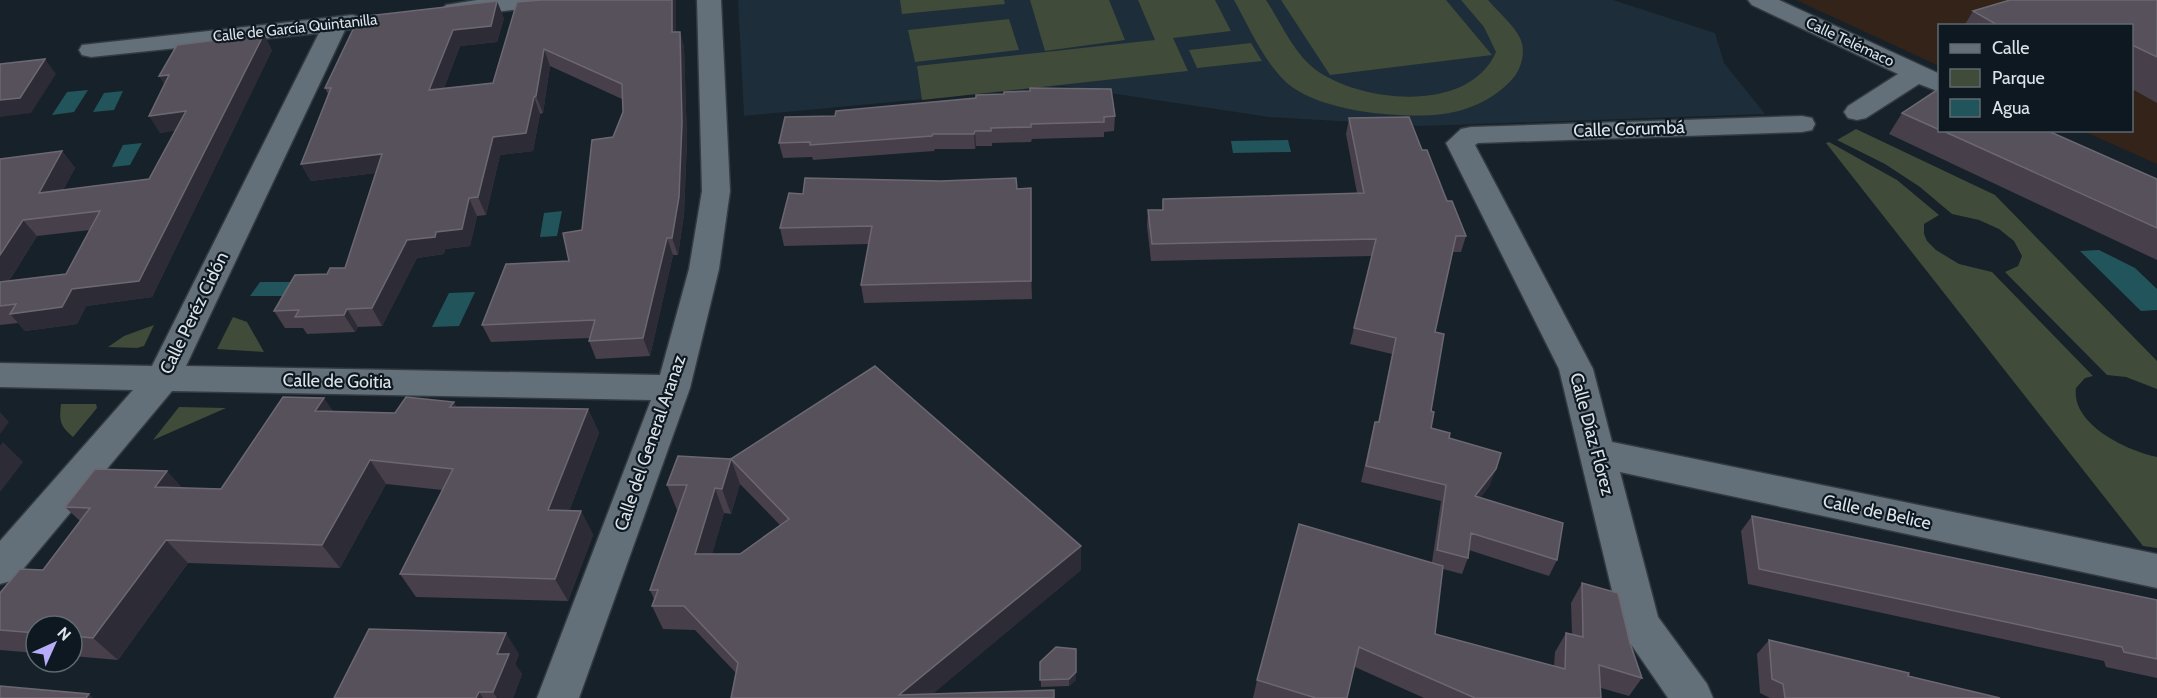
<svg xmlns="http://www.w3.org/2000/svg" width="2157" height="698" font-family="Cabin,sans-serif">
	<style>
		.commercial { fill: #332319 }
		.built { fill: #1d2d39 }
		.green { fill: #404b39 }
		.water { fill: #22545c }
		.lines { fill: none; stroke-linecap: round; stroke-linejoin: round }
		.minor-casing { stroke: #333b41; stroke-width: 3 }
		.minor { fill: #636f79; fill-rule: evenodd }
		.wall { fill: #473f4a; fill-rule: evenodd }
		.shaded-wall { fill: #2d2c36 }
		.building { fill: #57515b; stroke: #6c6871; stroke-width: 1.5; fill-rule: evenodd }
		.labels { text-anchor: middle; stroke-width: 4.5; stroke-linejoin: round; paint-order: stroke }
		.far-street-label { font-size: 15px; fill: #dce3e9; stroke: #0e1820 }
		.street-label { font-size: 18px; fill: #dce3e9; stroke: #0e1820 }
	</style>
	<rect width="100%" height="100%" fill="#172129"/>
	<!-- commercial -->
	<path class="commercial" d="M1796,0H2157V164L2083,131L2132,130V26H1940L1939,66Z"/>
	<!-- built -->
	<path class="built" d="M738,0H1613L1715,33L1724,63L1765,114L1421,126L1269,117L1063,86L744,116Z"/>
	<!-- green -->
	<g class="green">
		<path d="M900,0H1004L1005,4L902,14Z"/>
		<path d="M1030,0H1109L1125,40L1045,51Z"/>
		<path d="M1138,0H1215L1231,31L1173,38L1188,71L922,100L917,66L1155,40Z"/>
		<path d="M1234,0H1266C1281,23 1294,54 1316,70C1362,103 1469,114 1496,52L1484,27L1461,0H1488C1498,12 1513,24 1520,38C1526,50 1522,67 1514,77C1498,97 1469,111 1443,114C1401,119 1327,112 1292,87C1267,69 1249,27 1234,0Z"/>
		<path d="M1281,0H1446L1492,55L1330,75Z"/>
		<path d="M1009,19L1019,50L915,62L908,30Z"/>
		<path d="M1251,43L1262,61L1197,68L1189,50Z"/>
		<path d="M1856,129L1995,195L2157,361V389L2126,377L2107,375L2005,272L2018,266L2022,256L2014,241L1999,229L1979,220L1952,214L1920,187L1885,164L1837,140Z"/>
		<path d="M1829,142L1897,180L1939,215L1924,224V234L1927,241L1936,250L1959,264L1992,272L2093,376L2085,378L2076,388C2071,425 2128,451 2157,457V548L2143,546L1826,143Z"/>
		<path d="M233,317L247,322L264,352L217,349Z"/>
		<path d="M154,325L144,346L137,348L108,347L124,336Z"/>
		<path d="M61,404H96L97,408L73,437C60,426 59,421 61,404Z"/>
		<path d="M179,407L226,408L153,440Z"/>
	</g>
	<!-- water -->
	<g class="water">
		<path d="M88,90L74,112L52,115L67,92Z"/>
		<path d="M123,91L114,110L93,112L104,93Z"/>
		<path d="M1288,140L1291,152L1233,153L1231,141Z"/>
		<path d="M142,143L130,165L112,167L123,145Z"/>
		<path d="M562,211L557,236L540,237L544,213Z"/>
		<path d="M2099,250L2135,268L2157,289V310L2141,311L2080,251Z"/>
		<path d="M260,282H303L293,296H250Z"/>
		<path d="M475,292L459,326L432,327L449,293Z"/>
	</g>
	<g class="lines">
		<!-- minor casing -->
		<g class="minor-casing">
			<g id="minor">
				<path d="M477,0H548L544,5L536,7L454,17L446,15L442,10L446,5Z"/>
				<path d="M697,0H721L730,191L719,269L690,388L579,698H537L651,400L172,391L14,580L0,584V541L133,390L0,387V363L152,366L319,33L91,57L82,55L79,50L82,45L352,15L361,17L364,22L361,27L345,30L186,366L660,375L689,269L702,191Z"/>
				<path d="M1748,0H1779L1940,74V92L1919,84L1866,118L1857,120L1848,118L1844,112L1848,106L1898,74L1752,5Z"/>
				<path d="M1802,116L1812,118L1815,124L1812,130L1802,132L1478,143L1475,145L1593,369L1612,442L2157,554V588L1620,472L1658,617L1707,684L1713,698H1668L1626,637L1620,624L1559,369L1446,143L1461,129L1471,127Z"/>
			</g>
		</g>
		<!-- minor -->
		<use href="#minor" class="minor"/>
	</g>
	<!-- wall -->
	<g class="wall">
		<path d="M542,0H676V32H680L684,48L687,140L684,214L678,255H673L650,356L596,359L589,341L590,338L491,342L482,325L569,261L582,230L623,112L622,99L550,66L543,113L540,114L533,151L500,155L486,215L477,216L470,246L445,249L444,254L417,258L382,326L358,327L355,332L307,334L303,328H285L274,311L327,274L345,268L375,173L311,181L301,164L328,94L325,88L504,18L497,42L460,46L444,88L493,83Z"/>
		<path d="M2157,0V103L2132,89V26H1964L1973,11Z"/>
		<path d="M272,50L152,297L86,306L77,324L25,331L18,323L0,325V159L62,151L75,168L63,190L149,179L176,130L160,133ZM90,230L66,274L9,281L37,236Z"/>
		<path d="M1940,88V130H2046L2157,179V260L1889,134L1902,113Z"/>
		<path d="M1004,94L1115,116L1114,131L1104,132V137L1032,139L1031,142L992,143V146H976L975,149H935L934,151L813,160L812,157L783,158L779,143L835,116Z"/>
		<path d="M1349,118L1422,150L1466,236L1461,252H1453L1435,332L1431,411V428L1449,438L1490,485L1480,498L1557,560L1549,576L1469,550L1468,558L1462,574L1443,569L1435,634L1554,666L1555,652L1566,633L1572,634L1571,603L1582,583L1630,643L1642,678L1629,696L1601,688V698H1424L1355,667L1347,698H1253L1257,680L1432,562L1441,501L1361,482L1371,438L1375,422H1378L1392,354L1350,344L1372,256L1151,261L1147,226L1148,210H1162L1163,199L1357,193L1346,134Z"/>
		<path d="M1017,189L1032,206V299L864,303L861,285L869,244L784,246L780,228L803,194Z"/>
		<path d="M457,407L588,409L599,433L569,511H581L593,535L568,601L416,597L400,574L442,490L386,484L340,568L188,563L118,660L72,656V626H36V653L0,650V593L43,570L80,521L65,507L182,488L221,489L333,412L395,413Z"/>
		<path d="M731,459L1081,570L932,694L1054,698H731L736,673L695,630L663,629L652,606L654,599L650,590L678,510H677L667,485ZM740,484L780,525L740,554H712L724,513L731,514Z"/>
		<path d="M1752,516L2157,600V678L2106,667L2104,661L1748,584L1741,531Z"/>
		<path d="M1769,640L1908,676L2000,698H1770L1760,693L1757,654Z"/>
		<path d="M519,654L515,664L522,674L513,698H334Z"/>
		<path d="M1040,662L1076,680L1069,686L1041,687Z"/>
	</g>
	<!-- shaded-wall -->
	<g class="shaded-wall">
		<path d="M672,0H676V49L672,32Z"/>
		<path d="M497,1L504,18L497,42L460,46L437,107L429,90L453,30Z"/>
		<path d="M680,32L684,48L687,140L684,214L678,255L672,238Z"/>
		<path d="M264,34L272,50L152,297L86,306L77,324L25,331L10,314L72,289Z"/>
		<path d="M544,49L550,66L543,113L536,96Z"/>
		<path d="M45,59L56,74L31,113L0,117V100Z"/>
		<path d="M169,75V92L159,76Z"/>
		<path d="M534,97L540,114L533,151L500,155L486,215L478,197L493,137Z"/>
		<path d="M186,111L197,127L160,133L149,116Z"/>
		<path d="M975,131L976,146L975,149L974,134Z"/>
		<path d="M62,151L75,168L52,210L39,193Z"/>
		<path d="M382,154L391,171L311,181L301,164Z"/>
		<path d="M1031,188L1032,206V299L1031,281Z"/>
		<path d="M469,198L477,216L470,246L445,249L444,254L417,258L382,326L372,308L407,240L436,232Z"/>
		<path d="M23,220L37,236L0,295V255Z"/>
		<path d="M667,238L673,255L650,356L643,338Z"/>
		<path d="M347,309L358,327L355,332L344,315Z"/>
		<path d="M324,398L340,421L315,411Z"/>
		<path d="M454,402L467,426L450,407Z"/>
		<path d="M588,409L599,433L560,534L548,510Z"/>
		<path d="M0,412L9,422L0,434Z"/>
		<path d="M3,442L23,462L0,492V446Z"/>
		<path d="M731,459L740,484L731,514L722,489Z"/>
		<path d="M370,460L386,484L340,568L322,545Z"/>
		<path d="M1496,469L1490,485L1469,512L1475,496Z"/>
		<path d="M167,471L188,494L155,487Z"/>
		<path d="M715,488L724,513L705,578L695,554Z"/>
		<path d="M581,511L593,535L568,601L555,579Z"/>
		<path d="M166,540L188,563L118,660L93,638Z"/>
		<path d="M1081,546V570L928,698L899,695Z"/>
		<path d="M506,633L519,654L515,664L522,674L513,698H497L493,692L497,654Z"/>
		<path d="M1076,672V680L1069,686V679Z"/>
		<path d="M479,692L483,698H476Z"/>
		<path d="M89,694L93,698H86Z"/>
	</g>
	<!-- building -->
	<g class="building">
		<path d="M542,0H672V32H680L682,123L679,197L672,238H667L643,338L589,341L595,320L482,325L506,264L569,261L563,233L582,230L592,140L613,137L623,112L622,84L544,49L536,96L534,97L526,133L493,137L478,197L469,198L462,229L436,232L435,237L407,240L372,308L347,309L344,315L295,317L299,310L274,311L295,275L327,274L330,268H345L382,154L301,164L331,88H325L359,17L497,1L491,26L453,30L429,90L493,83L517,2Z"/>
		<path d="M2010,0H2157V57L2132,45V26H1999L1973,11Z"/>
		<path d="M264,34L139,281L72,289L62,307L10,314L16,304L0,306V282L66,274L100,211L23,220L0,255V159L62,151L39,193L149,179L186,111L149,116L169,75L159,76L177,45Z"/>
		<path d="M45,59L20,98L0,100V64Z"/>
		<path d="M1030,88L1111,89L1115,116L1104,117V122L1031,124V127L991,128V131H975L974,134H933L932,136L810,145V142L779,143L785,117L835,116L836,111L976,98V95L1004,94V92L1030,91Z"/>
		<path d="M1940,88V130L1902,113Z"/>
		<path d="M1409,117L1422,150H1427L1447,201H1452L1466,236H1456L1435,332L1444,334L1431,411L1434,412L1431,428L1450,433L1449,438L1501,453L1496,469L1475,496L1563,523L1557,560L1471,533L1468,558L1437,550L1446,485L1366,466L1375,422H1379L1396,338L1354,328L1376,239L1152,244L1148,210H1163V199L1364,193L1349,118Z"/>
		<path d="M1941,130H2046L2157,179V228Z"/>
		<path d="M805,178L941,181L1016,178L1017,189L1031,188V281L861,285L872,226L780,228L789,193L803,194Z"/>
		<path d="M875,366L1081,546L899,695L1054,690V698H731L738,663L684,606H652L658,590H650L687,485H667L678,456L731,459ZM731,459L789,519L740,554H695L715,488L722,489Z"/>
		<path d="M283,397L324,398L315,411L395,413L406,397L454,402L450,407L588,409L548,510L581,511L555,579L400,574L453,469L370,460L322,545L166,540L93,638L72,636V626H36V633L0,630V593L20,569L43,570L90,508L65,507L95,469L167,471L155,487L221,489Z"/>
		<path d="M1752,516L2157,600V659L2124,652L2122,647L1759,569Z"/>
		<path d="M1299,524L1443,566L1435,634L1565,669L1566,633L1583,637L1582,583L1618,593L1630,643L1642,678L1599,665L1601,698H1475L1359,647L1347,698H1316L1257,680Z"/>
		<path d="M369,629L506,633L497,654H509L493,692H479L476,698H334Z"/>
		<path d="M1769,640L1909,673L1908,676L2000,698H1785L1783,684L1772,679Z"/>
		<path d="M1056,647L1076,649V672L1069,679L1040,680V662Z"/>
		<path d="M0,686L89,694L86,698H0Z"/>
	</g>
	<g class="labels">
		<!-- far-street labels -->
		<g class="far-street-label">
			<text transform="translate(295 28) rotate(-6)" y="5">Calle de García Quintanilla</text>
			<text transform="translate(1850 42) rotate(25)" y="5">Calle Telémaco</text>
		</g>
		<!-- street labels -->
		<g class="street-label">
			<text transform="translate(1629 129) rotate(-2)" y="6">Calle Corumbá</text>
			<text transform="translate(194 313) rotate(-64)" y="6">Calle Peréz Cidón</text>
			<text transform="translate(337 381) rotate(1)" y="6">Calle de Goitia</text>
			<text transform="translate(1592 434) rotate(75)" y="6">Calle Díaz Flórez</text>
			<text transform="translate(650 443) rotate(-71)" y="6">Calle del General Aranaz</text>
			<text transform="translate(1877 512) rotate(12)" y="6">Calle de Belice</text>
		</g>
	</g>
	<!-- legend -->
	<rect x="1938" y="24" width="195" height="108" fill="#0e1820" stroke="#606970" stroke-width="1.5"/>
	<rect x="1950" y="44" width="30" height="9" fill="#636f79" stroke="#606970" stroke-width="1.5"/>
	<text x="1992" y="54" font-size="18" fill="#dce3e9">Calle</text>
	<rect x="1950" y="69" width="30" height="18" fill="#404b39" stroke="#606970" stroke-width="1.5"/>
	<text x="1992" y="84" font-size="18" fill="#dce3e9">Parque</text>
	<rect x="1950" y="99" width="30" height="18" fill="#22545c" stroke="#606970" stroke-width="1.5"/>
	<text x="1992" y="114" font-size="18" fill="#dce3e9">Agua</text>
	<!-- north arrow -->
	<g transform="translate(54 644) rotate(45)"><circle r="28" fill="#0e1820" stroke="#606970" stroke-width="1.5"/>
	<path d="M0-4.5L10 22L0 15L-10 22Z" fill="#b6acf8"/>
	<text y="-9" font-size="16" font-weight="bold" text-anchor="middle" fill="#dce3e9">N</text>
	</g>
</svg>
